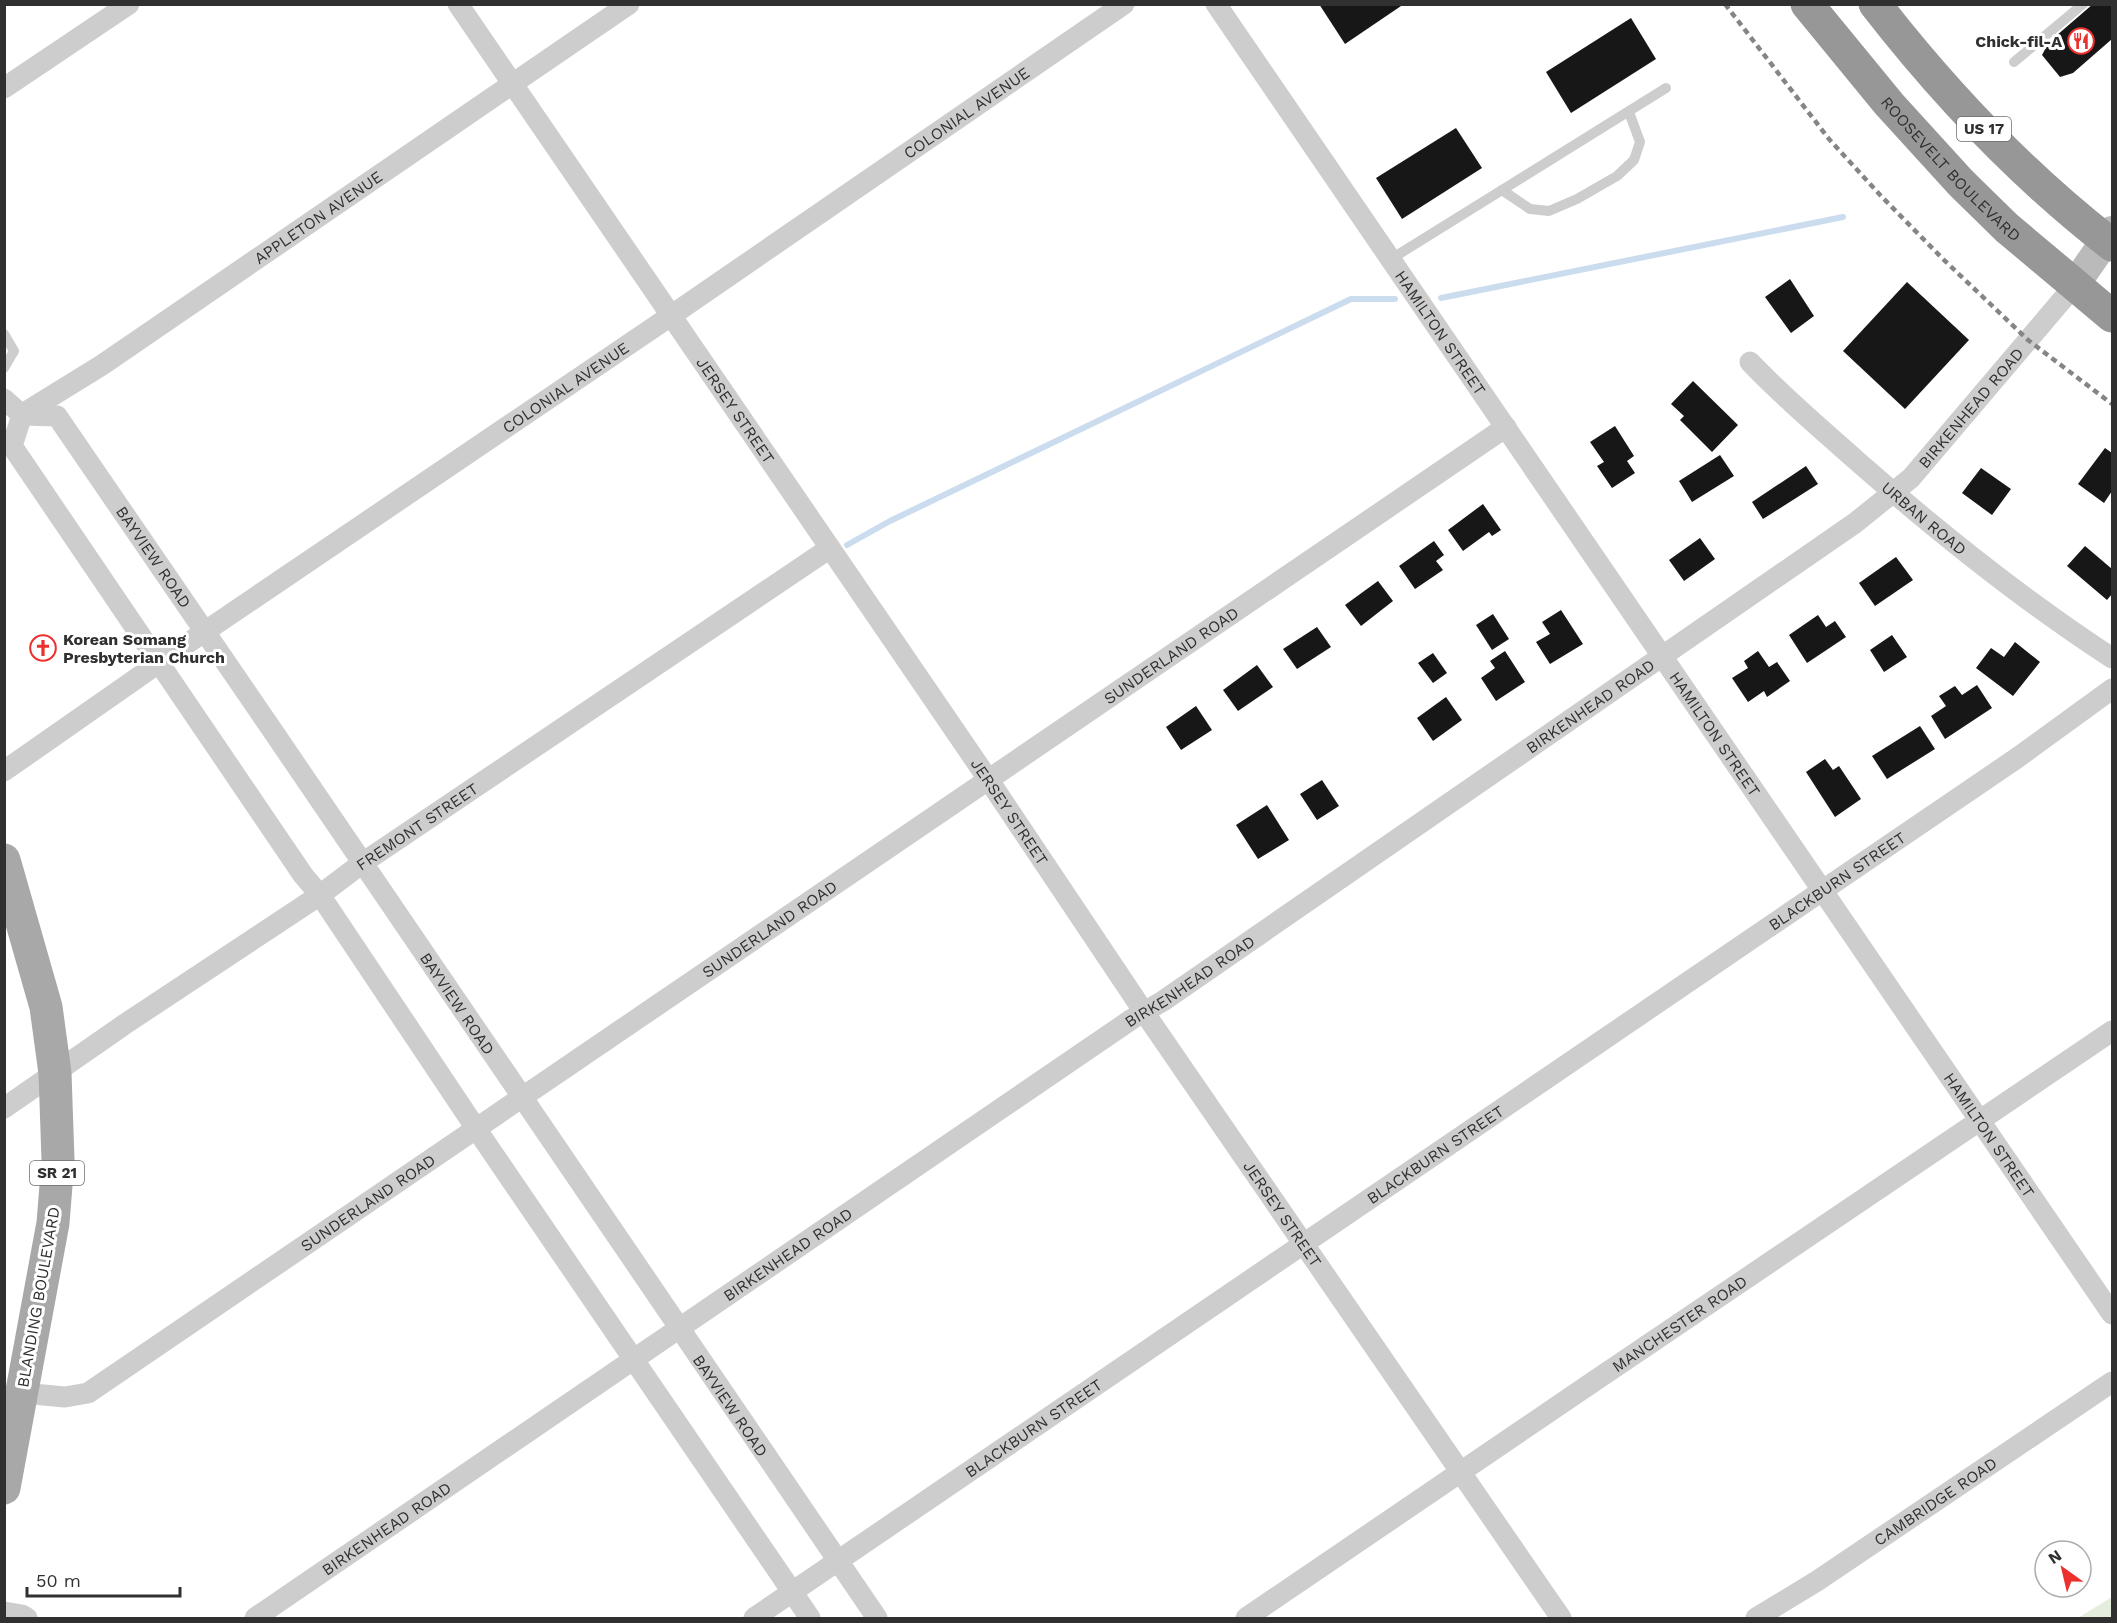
<svg xmlns="http://www.w3.org/2000/svg" width="2117" height="1623" font-family="'Work Sans',sans-serif">
	<style>
		.green { fill: #e5edde }
		.lines { fill: none; stroke-linecap: round; stroke-linejoin: round }
		.stream { stroke: #cadcee; stroke-width: 6 }
		.building { fill: #171717 }
		.lane { stroke: #cdcdcd; stroke-width: 10 }
		.street { stroke: #cdcdcd; stroke-width: 21 }
		.secondary { stroke: #bababa; stroke-width: 30 }
		.primary { stroke: #a8a8a8; stroke-width: 33 }
		.highway { stroke: #979797; stroke-width: 33 }
		.rail { stroke: #858585; stroke-width: 4.5; stroke-dasharray: 6 4.5; stroke-linecap: butt }
		.labels { text-anchor: middle; stroke-width: 6; stroke-linejoin: round; paint-order: stroke }
		.shield { fill: #fff; stroke: #6e6e6e; stroke-width: 1.5 }
		.shield-label { font-size: 15px; font-weight: bold; fill: #303030 }
		.poi-label { font-size: 16px; font-weight: bold; fill: #303030; stroke: #fff; text-anchor: end }
		.street-label { font-size: 16px; fill: #303030; stroke: #fff }
	</style>
	<rect width="100%" height="100%" fill="#fff"/>
	<!-- green -->
	<path class="green" d="M2112,1597V1618H2078Z"/>
	<g class="lines">
		<!-- stream -->
		<g class="stream">
			<path d="M1441,298L1843,217"/>
			<path d="M847,545L890,521L1351,299H1395"/>
		</g>
	</g>
	<!-- building -->
	<g class="building">
		<path d="M1319,4H1404L1345,44Z"/>
		<path d="M2093,4H2112V39L2073,73L2060,77L2042,55L2049,42Z"/>
		<path d="M1631,18L1656,59L1571,113L1546,72Z"/>
		<path d="M1456,128L1482,168L1402,219L1376,178Z"/>
		<path d="M1790,279L1814,316L1791,333L1765,297Z"/>
		<path d="M1907,282L1969,340L1905,409L1843,351Z"/>
		<path d="M1693,381L1738,425L1712,452L1680,420L1684,416L1671,404Z"/>
		<path d="M1615,426L1634,456L1627,461L1635,473L1612,488L1597,466L1604,462L1590,442Z"/>
		<path d="M2105,448L2112,453V491L2104,503L2078,484Z"/>
		<path d="M1720,455L1734,476L1692,502L1679,481Z"/>
		<path d="M1806,466L1818,484L1763,519L1752,502Z"/>
		<path d="M1981,468L2011,489L1992,515L1962,493Z"/>
		<path d="M1483,504L1501,530L1492,536L1489,532L1463,551L1448,530Z"/>
		<path d="M1700,538L1715,559L1684,581L1669,560Z"/>
		<path d="M1434,541L1444,555L1436,561L1443,570L1415,589L1399,566Z"/>
		<path d="M2085,546L2112,569V594L2107,600L2067,566Z"/>
		<path d="M1896,557L1913,580L1875,606L1859,583Z"/>
		<path d="M1378,581L1393,601L1361,626L1345,605Z"/>
		<path d="M1561,610L1583,644L1550,664L1536,642L1550,634L1542,622Z"/>
		<path d="M1493,614L1509,639L1492,650L1476,625Z"/>
		<path d="M1818,615L1826,627L1835,621L1846,637L1807,663L1789,635Z"/>
		<path d="M1317,627L1331,647L1297,669L1283,649Z"/>
		<path d="M1892,635L1907,657L1884,672L1870,650Z"/>
		<path d="M2015,642L2040,662L2013,696L1976,668L1991,648L2004,657Z"/>
		<path d="M1505,651L1525,682L1496,701L1481,678L1495,668L1490,661Z"/>
		<path d="M1758,651L1769,667L1777,662L1790,681L1767,697L1764,691L1748,702L1732,678L1748,668L1744,661Z"/>
		<path d="M1433,653L1447,673L1433,683L1418,663Z"/>
		<path d="M1257,665L1273,687L1238,711L1223,690Z"/>
		<path d="M1977,685L1992,708L1945,739L1931,716L1946,706L1939,696L1955,686L1962,695Z"/>
		<path d="M1446,697L1462,720L1433,741L1417,718Z"/>
		<path d="M1196,706L1212,730L1181,750L1166,727Z"/>
		<path d="M1920,726L1935,749L1887,779L1872,756Z"/>
		<path d="M1825,759L1833,770L1839,766L1861,799L1835,817L1806,772Z"/>
		<path d="M1322,780L1339,806L1317,820L1300,794Z"/>
		<path d="M1267,805L1289,840L1258,859L1236,825Z"/>
	</g>
	<g class="lines">
		<!-- lane -->
		<g class="lane">
			<path d="M2014,62L2083,4"/>
			<path d="M1502,190L1530,209L1549,211L1577,199L1617,176L1634,160L1640,142L1629,112"/>
			<path d="M1391,259L1666,88"/>
			<path d="M4,334L14,351L4,368"/>
		</g>
		<!-- street -->
		<g class="street">
			<path id="s1" d="M458,4L988,779L1144,1012L1561,1618"/>
			<path id="s2" d="M1216,4L2112,1314"/>
			<path d="M4,88L129,4"/>
			<path id="s3" d="M1750,362C1783,397 1820,428 1857,461C1938,532 2021,599 2112,658"/>
			<path id="s4" d="M4,399L22,415L57,416C333,815 601,1220 877,1618"/>
			<path id="s5" d="M21,415L102,365L629,4"/>
			<path d="M22,415L12,446L303,875L320,895L475,1127L810,1618"/>
			<path id="s6" d="M4,771L160,662L672,315L1124,4"/>
			<path id="s7" d="M4,1108L125,1024L320,895L361,864L830,548"/>
			<path id="s8" d="M22,1393L65,1397L88,1393L1506,427"/>
			<path d="M4,1612L22,1615L27,1618"/>
			<path id="s9" d="M255,1618L1132,1019L1163,1001L1855,523L1911,478L2074,286"/>
			<path id="s10" d="M754,1618L2017,758L2112,689"/>
			<path id="s11" d="M1246,1618L1590,1384L2112,1031"/>
			<path id="s12" d="M1756,1618L1817,1581L2112,1382"/>
		</g>
		<!-- secondary -->
		<path class="secondary" d="M2074,286L2112,231"/>
		<!-- primary -->
		<path class="primary" d="M4,860L46,1007L55,1073L58,1160L53,1223L4,1488"/>
		<!-- highway -->
		<g class="highway">
			<path id="s13" d="M1807,4L1889,104L1961,183L2007,228L2112,316"/>
			<path d="M1875,4C1944,93 2023,176 2112,245"/>
		</g>
		<!-- rail -->
		<path class="rail" d="M1725,4L1829,139L1882,197L1943,259L2028,340L2112,404"/>
	</g>
	<!-- icons -->
	<defs>
		<g id="restaurant-ring" transform="scale(1.35)"><circle r="9.5" fill="#fff" stroke="#ec302d" stroke-width="1.5"/><path d="M-5-6h1v4h1v-4h1v4h1v-4h1v5L-1.5 .5V6h-2V.5L-5-1ZM5-6V6H3V1.5H1.5Q1.5-4 5-6Z" fill="#ec302d"/></g>
		<g id="church-ring" transform="scale(1.35)"><circle r="9.5" fill="#fff" stroke="#ec302d" stroke-width="1.5"/><path d="M-1.2-6h2.4v3.5h3.3v2.4h-3.3V6h-2.4V-.1h-3.3v-2.4h3.3Z" fill="#ec302d"/></g>
	</defs>
	<g fill-rule="evenodd">
		<use href="#restaurant-ring" x="2081" y="41"/>
		<use href="#church-ring" x="43" y="648"/>
	</g>
	<g class="labels">
		<!-- shield labels -->
		<g class="shield">
			<rect x="1957" y="117" width="54" height="24" rx="4.5"/>
			<rect x="30" y="1161" width="54" height="24" rx="4.5"/>
		</g>
		<g class="shield-label">
			<text x="1984" y="134">US 17</text>
			<text x="57" y="1178">SR 21</text>
		</g>
		<!-- poi labels -->
		<g class="poi-label">
			<text x="2062" y="47">Chick-fil-A</text>
			<text x="63" y="645" text-anchor="start">Korean Somang<tspan x="63" dy="18">Presbyterian Church</tspan></text>
		</g>
		<!-- street labels -->
		<g class="street-label">
			<text dy="6" stroke="none"><textPath href="#s6" startOffset="1166">COLONIAL AVENUE</textPath></text>
			<text dy="6" stroke="none"><textPath href="#s13" startOffset="219">ROOSEVELT BOULEVARD</textPath></text>
			<text dy="6" stroke="none"><textPath href="#s5" startOffset="357">APPLETON AVENUE</textPath></text>
			<text dy="6" stroke="none"><textPath href="#s2" startOffset="398">HAMILTON STREET</textPath></text>
			<text dy="6" stroke="none"><textPath href="#s6" startOffset="680">COLONIAL AVENUE</textPath></text>
			<text dy="6" stroke="none"><textPath href="#s9" startOffset="2103">BIRKENHEAD ROAD</textPath></text>
			<text dy="6" stroke="none"><textPath href="#s1" startOffset="492">JERSEY STREET</textPath></text>
			<text dy="6" stroke="none"><textPath href="#s3" startOffset="234">URBAN ROAD</textPath></text>
			<text dy="6" stroke="none"><textPath href="#s4" startOffset="230">BAYVIEW ROAD</textPath></text>
			<text dy="6" stroke="none"><textPath href="#s8" startOffset="1377">SUNDERLAND ROAD</textPath></text>
			<text dy="6" stroke="none"><textPath href="#s9" startOffset="1617">BIRKENHEAD ROAD</textPath></text>
			<text dy="6" stroke="none"><textPath href="#s2" startOffset="884">HAMILTON STREET</textPath></text>
			<text dy="6" stroke="none"><textPath href="#s1" startOffset="978">JERSEY STREET</textPath></text>
			<text dy="6" stroke="none"><textPath href="#s7" startOffset="500">FREMONT STREET</textPath></text>
			<text dy="6" stroke="none"><textPath href="#s10" startOffset="1310">BLACKBURN STREET</textPath></text>
			<text dy="6" stroke="none"><textPath href="#s8" startOffset="891">SUNDERLAND ROAD</textPath></text>
			<text dy="6" stroke="none"><textPath href="#s9" startOffset="1131">BIRKENHEAD ROAD</textPath></text>
			<text dy="6" stroke="none"><textPath href="#s4" startOffset="770">BAYVIEW ROAD</textPath></text>
			<text dy="6" stroke="none"><textPath href="#s2" startOffset="1370">HAMILTON STREET</textPath></text>
			<text dy="6" stroke="none"><textPath href="#s10" startOffset="824">BLACKBURN STREET</textPath></text>
			<text dy="6" stroke="none"><textPath href="#s8" startOffset="405">SUNDERLAND ROAD</textPath></text>
			<text dy="6" stroke="none"><textPath href="#s1" startOffset="1464">JERSEY STREET</textPath></text>
			<text dy="6" stroke="none"><textPath href="#s9" startOffset="645">BIRKENHEAD ROAD</textPath></text>
			<text transform="translate(38 1297) rotate(-80)" y="6">BLANDING BOULEVARD</text>
			<text dy="6" stroke="none"><textPath href="#s11" startOffset="524">MANCHESTER ROAD</textPath></text>
			<text dy="6" stroke="none"><textPath href="#s4" startOffset="1256">BAYVIEW ROAD</textPath></text>
			<text dy="6" stroke="none"><textPath href="#s10" startOffset="338">BLACKBURN STREET</textPath></text>
			<text dy="6" stroke="none"><textPath href="#s12" startOffset="214">CAMBRIDGE ROAD</textPath></text>
			<text dy="6" stroke="none"><textPath href="#s9" startOffset="159">BIRKENHEAD ROAD</textPath></text>
		</g>
	</g>
	<!-- border -->
	<rect width="2117" height="1623" fill="none" stroke="#303030" stroke-width="12"/>
	<!-- north arrow -->
	<g transform="translate(2063 1569) rotate(326)"><circle r="28" fill="#ffffff" stroke="#acacac" stroke-width="1.5"/>
	<path d="M0-4.5L10 22L0 15L-10 22Z" fill="#ec302d"/>
	<text y="-9" font-size="16" font-weight="bold" text-anchor="middle" fill="#303030">N</text>
	</g>
	<!-- scale -->
	<path d="M27 1587v9h153v-9" fill="none" stroke="#303030" stroke-width="3"/>
	<text x="36" y="1587" font-size="18" fill="#303030" stroke="#ffffff" stroke-width="4.5" paint-order="stroke">50 m</text>
</svg>
